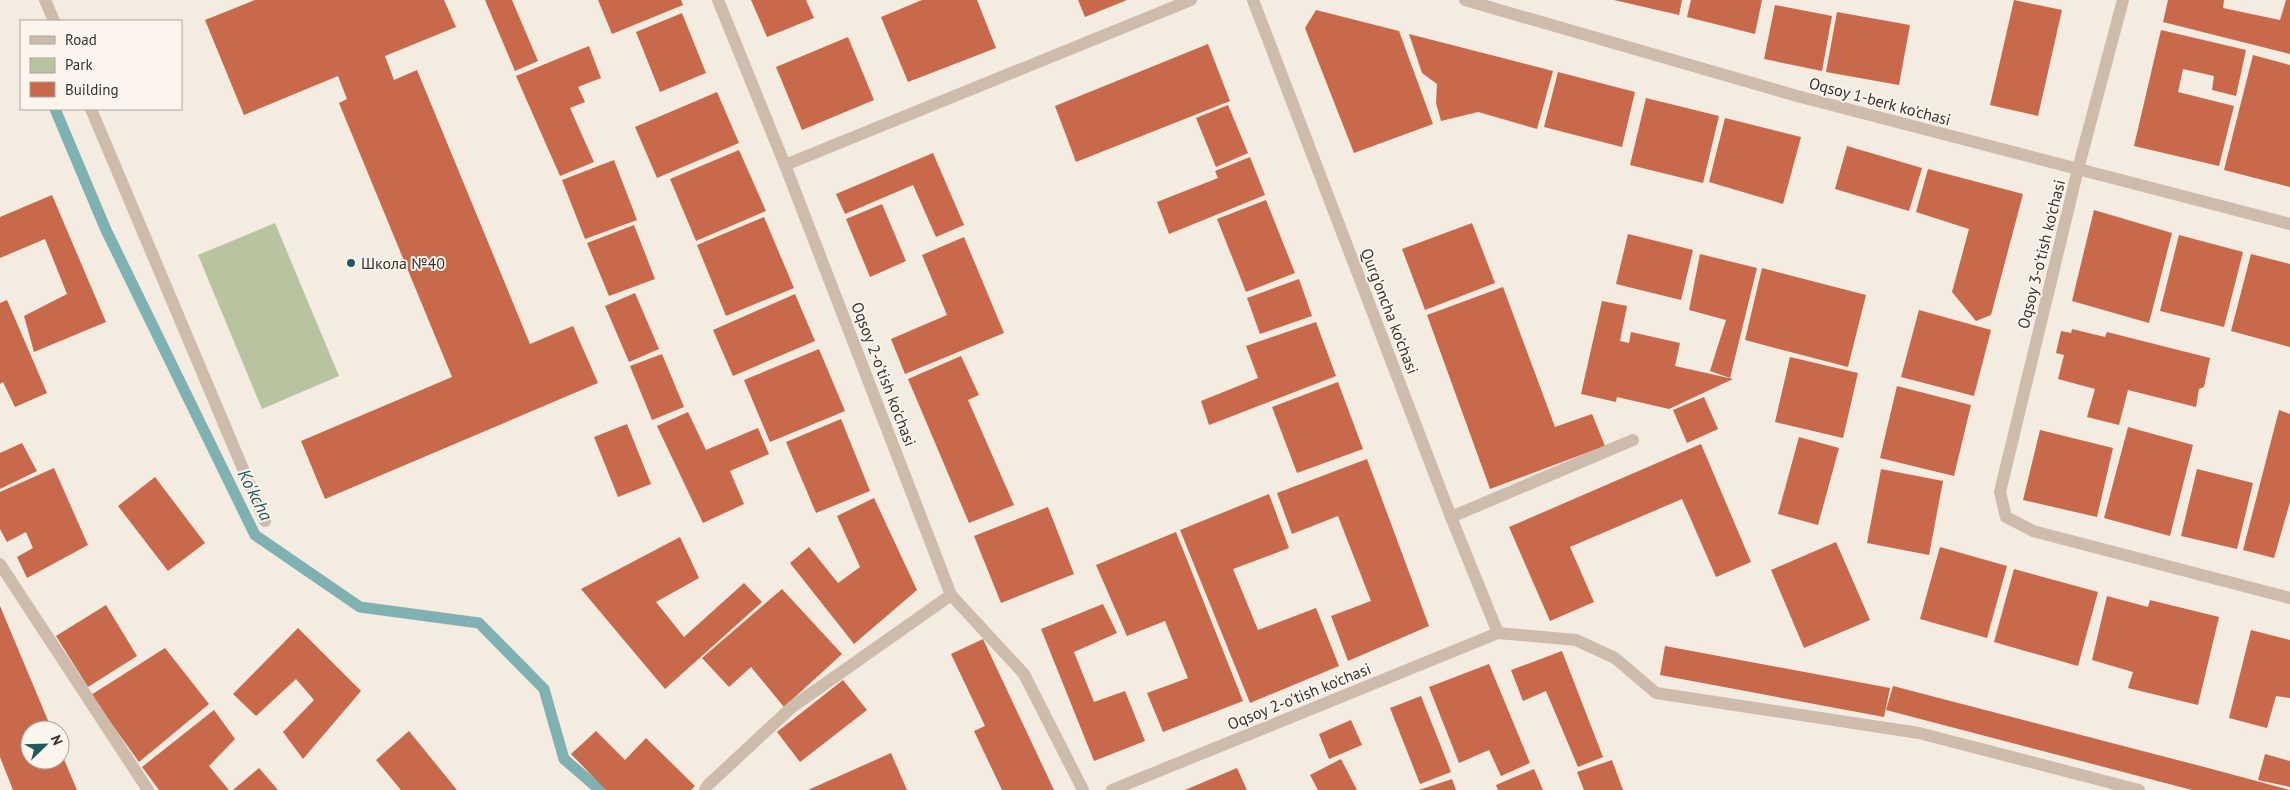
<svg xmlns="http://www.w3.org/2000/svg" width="2290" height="790" font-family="'PT Sans',sans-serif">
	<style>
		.green { fill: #b8c4a0 }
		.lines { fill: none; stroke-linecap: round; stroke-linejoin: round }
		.stream { stroke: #7fb0b2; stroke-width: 11 }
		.building { fill: #c8694b }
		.lane { stroke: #cdbbac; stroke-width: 12 }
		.street { stroke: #cdbbac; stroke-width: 12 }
		.poi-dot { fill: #1f5a5e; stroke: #fbf5ee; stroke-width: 2 }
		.labels { text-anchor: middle; stroke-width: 4; stroke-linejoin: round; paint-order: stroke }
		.street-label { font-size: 16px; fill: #3b302b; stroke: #fbf5ee }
		.poi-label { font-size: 16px; fill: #3b302b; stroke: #fbf5ee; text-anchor: start }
		.water-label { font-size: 18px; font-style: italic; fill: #1f5a5e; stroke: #fbf5ee }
	</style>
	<rect width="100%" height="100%" fill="#f4ebe1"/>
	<!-- green -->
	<path class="green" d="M275,223L339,376L262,409L198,255Z"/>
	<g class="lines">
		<!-- stream -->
		<path class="stream" d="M55,109L106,230L255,535L360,607L479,623L544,689L564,759L600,790"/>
	</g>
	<!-- building -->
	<g class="building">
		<path d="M255,0H444L456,27L385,56L394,80L417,70L530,344L573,326L598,383L325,499L301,441L452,377L339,103L347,99L338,76L244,115L205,20Z"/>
		<path d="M485,0H512L538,61L515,71Z"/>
		<path d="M598,0H681L683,5L612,34Z"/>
		<path d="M751,0H806L814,18L767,37Z"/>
		<path d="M922,0H977L996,48L908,82L881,17Z"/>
		<path d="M1078,0H1127L1085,17Z"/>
		<path d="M1614,0H1682L1679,15Z"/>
		<path d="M1691,0H1762L1755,34L1687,17Z"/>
		<path d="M2014,0L2062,10L2038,116L1990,105Z"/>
		<path d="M2168,0H2224L2223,8L2280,20L2286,0H2290V54L2163,22Z"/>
		<path d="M1775,5L1832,16L1822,71L1764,59Z"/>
		<path d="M1316,10L1399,31L1433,124L1354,153L1305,28Z"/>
		<path d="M1837,12L1910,25L1899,85L1826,72Z"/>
		<path d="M682,13L706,73L660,92L636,32Z"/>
		<path d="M2161,30L2246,50L2236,96L2212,90L2214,76L2183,69L2178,92L2234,106L2219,166L2134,146Z"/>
		<path d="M1409,34L1553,71L1537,129L1478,112L1441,121L1436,103L1437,84L1422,73Z"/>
		<path d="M848,37L874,100L802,130L776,67Z"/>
		<path d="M1208,44L1230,101L1076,162L1055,106Z"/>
		<path d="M589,46L601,78L578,87L585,102L570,108L594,162L560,176L516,76Z"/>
		<path d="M2253,55L2290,65V187L2224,170Z"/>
		<path d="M1558,72L1635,92L1622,147L1544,127Z"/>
		<path d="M717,92L739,143L657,178L635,127Z"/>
		<path d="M1646,98L1719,116L1703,183L1630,165Z"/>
		<path d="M1228,105L1248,153L1216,167L1196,118Z"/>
		<path d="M1725,118L1801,137L1783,204L1709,182Z"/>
		<path d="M1847,146L1922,168L1909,211L1835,189Z"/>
		<path d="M739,150L766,211L696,241L670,179Z"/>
		<path d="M933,153L964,225L936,237L913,185L845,214L836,194Z"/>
		<path d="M1250,157L1265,195L1169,234L1157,202L1218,178L1215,171Z"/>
		<path d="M614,160L637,220L585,239L562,180Z"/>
		<path d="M1928,169L2023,194L1991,315L1976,321L1952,292L1969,229L1916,212Z"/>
		<path d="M52,195L106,322L34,352L24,316L67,294L45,239L0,258V217Z"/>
		<path d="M1266,200L1295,273L1246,292L1217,219Z"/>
		<path d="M882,204L906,261L870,277L846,219Z"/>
		<path d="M2094,210L2172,233L2149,323L2072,301Z"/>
		<path d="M764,217L794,288L726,316L697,245Z"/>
		<path d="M1472,223L1495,283L1425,310L1402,249Z"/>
		<path d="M634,225L655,279L609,296L587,243Z"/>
		<path d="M1628,234L1693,250L1681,300L1616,284Z"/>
		<path d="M2179,235L2243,252L2224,327L2160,311Z"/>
		<path d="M964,237L1004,333L905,374L891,339L947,315L922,255Z"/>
		<path d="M1700,254L1757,268L1730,378L1710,371L1726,320L1689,310Z"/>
		<path d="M2251,254L2290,264V347L2231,331Z"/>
		<path d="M1762,268L1866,295L1848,367L1745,340Z"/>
		<path d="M1299,279L1312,316L1260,334L1247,298Z"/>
		<path d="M1503,287L1555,427L1592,414L1605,446L1490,489L1427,315Z"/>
		<path d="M635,293L659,349L629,362L605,306Z"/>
		<path d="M795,294L815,341L733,376L713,330Z"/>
		<path d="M7,300L47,393L15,407L3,382L0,384V303Z"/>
		<path d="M1602,301L1627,306L1620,341L1629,343L1631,332L1680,343L1675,366L1733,379L1669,409L1617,397L1616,402L1581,394Z"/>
		<path d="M1919,310L1991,330L1974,396L1901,377Z"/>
		<path d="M1316,322L1336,376L1209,425L1201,401L1258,378L1246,346Z"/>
		<path d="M2072,329L2105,337L2107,332L2210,358L2204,387L2199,389L2196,407L2128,390L2119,425L2087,417L2095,389L2058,379L2064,355L2056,353L2061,331L2071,333Z"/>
		<path d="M819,349L845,411L770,442L744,380Z"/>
		<path d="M662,354L684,407L652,420L630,366Z"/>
		<path d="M961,356L979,395L968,400L1014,505L969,523L908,379Z"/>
		<path d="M1790,357L1858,373L1843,438L1775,422Z"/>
		<path d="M1338,382L1363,449L1297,473L1272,407Z"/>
		<path d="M1897,386L1971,405L1954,476L1880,458Z"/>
		<path d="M1704,397L1718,429L1687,443L1673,410Z"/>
		<path d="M2279,410L2290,414V502L2274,558L2243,550Z"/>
		<path d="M688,412L706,450L758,428L769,454L730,471L744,504L703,523L657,426Z"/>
		<path d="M841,419L870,491L816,513L786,442Z"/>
		<path d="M627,424L651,484L618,497L594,437Z"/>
		<path d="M2128,427L2193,445L2170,536L2104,518Z"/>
		<path d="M2040,430L2113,448L2097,517L2023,500Z"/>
		<path d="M1799,437L1839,448L1818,525L1778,514Z"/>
		<path d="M22,443L37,471L0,489V453Z"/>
		<path d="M1701,444L1751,562L1716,577L1682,499L1570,547L1594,602L1550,621L1509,527Z"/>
		<path d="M1367,459L1429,626L1348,661L1331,616L1371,601L1338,516L1292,534L1277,493Z"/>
		<path d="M54,468L88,545L27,578L17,557L33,548L26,532L7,542L0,529V492Z"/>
		<path d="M1881,469L1943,481L1929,555L1867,543Z"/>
		<path d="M2197,469L2253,483L2237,549L2181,536Z"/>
		<path d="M155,477L205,543L168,571L118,506Z"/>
		<path d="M1269,494L1289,548L1233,569L1258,630L1316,608L1339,666L1250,703L1180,530Z"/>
		<path d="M874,498L917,590L854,644L790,563L809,547L838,583L860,567L837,516Z"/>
		<path d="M1048,507L1074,574L1001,603L974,536Z"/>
		<path d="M1176,532L1243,701L1163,732L1147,693L1188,678L1165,621L1127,636L1096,565Z"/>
		<path d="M680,537L699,578L656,602L684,637L744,583L762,602L665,689L581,589Z"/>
		<path d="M1836,542L1870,620L1804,648L1771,570Z"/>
		<path d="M1940,547L2007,566L1987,638L1920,619Z"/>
		<path d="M2014,569L2098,592L2078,666L1994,642Z"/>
		<path d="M782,589L842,654L784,707L751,667L729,687L702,658Z"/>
		<path d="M2107,596L2148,607L2150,600L2219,617L2198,705L2128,688L2133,672L2092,660Z"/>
		<path d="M1103,604L1117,633L1074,652L1094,702L1125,691L1145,741L1094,761L1041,629Z"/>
		<path d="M106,605L137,656L88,687L56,636Z"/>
		<path d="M0,606L52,730H30V760H60V750L77,790H13L0,757Z"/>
		<path d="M298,628L361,691L303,759L283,732L314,700L296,679L256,716L233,694Z"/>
		<path d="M2251,630L2290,640V698L2276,696L2267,728L2229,718Z"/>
		<path d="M983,639L1054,790H1002L974,731L985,726L951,654Z"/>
		<path d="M1665,646L1890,688L1884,717L1660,675Z"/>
		<path d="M165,648L209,704L139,762L91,695Z"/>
		<path d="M1562,651L1603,757L1578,767L1546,691L1523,701L1511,670Z"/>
		<path d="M1489,664L1530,763L1501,776L1489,750L1459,763L1429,687Z"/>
		<path d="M843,680L867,710L800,762L777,732Z"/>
		<path d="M1893,686L2208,768L2290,790H2192L1886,710Z"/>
		<path d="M1421,696L1451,772L1420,784L1390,708Z"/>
		<path d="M214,710L235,739L209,766L229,790H159L142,767Z"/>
		<path d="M1351,720L1362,745L1329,759L1319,734Z"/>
		<path d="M409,731L457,790H401L376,760Z"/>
		<path d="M596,731L625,760L646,738L695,786L691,790H606L571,754Z"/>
		<path d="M891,753L907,790H808Z"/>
		<path d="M2265,754L2290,761V787L2258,780Z"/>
		<path d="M1341,759L1357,790H1318L1310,775Z"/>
		<path d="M1612,760L1623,790H1584L1577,772Z"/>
		<path d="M259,768L278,790H233Z"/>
		<path d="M1237,768L1247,790H1185Z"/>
		<path d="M1534,769L1543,790H1498L1496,785Z"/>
		<path d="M1452,779L1456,790H1419Z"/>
	</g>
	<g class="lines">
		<!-- lane -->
		<g class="lane">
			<path d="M45,0L54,21"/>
			<path d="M91,109L265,521"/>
			<path d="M1451,517L1633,440"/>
			<path d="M1498,633L1576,640L1615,658L1656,693L1919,733L2139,790"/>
		</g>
		<!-- street -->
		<g class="street">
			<path d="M718,0L785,165L951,595L1024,674L1083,790"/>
			<path d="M1465,0L1797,96L2290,224"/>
			<path d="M2123,0L2078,169L2000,492L2006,517L2033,531L2290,598"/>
			<path d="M785,165L1191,0"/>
			<path d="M0,564L148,790"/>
			<path d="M705,790L708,785L792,707L951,595"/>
			<path d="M1112,790L1498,633L1451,517L1253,0"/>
		</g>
	</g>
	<!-- markers -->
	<circle class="poi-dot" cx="351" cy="263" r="5"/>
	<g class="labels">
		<!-- street labels -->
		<g class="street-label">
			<text transform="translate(1880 101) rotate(15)" y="6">Oqsoy 1-berk ko'chasi</text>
			<text transform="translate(2041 254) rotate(-76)" y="6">Oqsoy 3-o'tish ko'chasi</text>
			<text transform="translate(1390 311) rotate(69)" y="6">Qurg'oncha ko'chasi</text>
			<text transform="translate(884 374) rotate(69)" y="6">Oqsoy 2-o'tish ko'chasi</text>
			<text transform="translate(1299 696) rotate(-22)" y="6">Oqsoy 2-o'tish ko'chasi</text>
		</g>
		<!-- poi labels -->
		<g class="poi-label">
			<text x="361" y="269">Школа №40</text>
		</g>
		<!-- water labels -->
		<g class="water-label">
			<text transform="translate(255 495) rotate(63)" y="6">Ko'kcha</text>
		</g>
	</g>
	<!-- legend -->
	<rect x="20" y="20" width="162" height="90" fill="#fbf5ee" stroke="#aea6a0"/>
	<rect x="30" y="36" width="25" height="8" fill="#cdbbac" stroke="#aea6a0"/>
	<text x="65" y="45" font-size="15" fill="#3b302b">Road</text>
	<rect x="30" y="58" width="25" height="15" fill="#b8c4a0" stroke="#aea6a0"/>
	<text x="65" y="70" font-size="15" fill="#3b302b">Park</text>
	<rect x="30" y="82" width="25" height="15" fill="#c8694b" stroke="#aea6a0"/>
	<text x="65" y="95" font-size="15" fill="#3b302b">Building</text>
	<!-- north arrow -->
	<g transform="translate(45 745) rotate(67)"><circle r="24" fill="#fbf5ee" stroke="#aea6a0"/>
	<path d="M0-4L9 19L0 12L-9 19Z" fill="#1f5a5e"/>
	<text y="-8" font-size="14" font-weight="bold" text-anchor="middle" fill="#3b302b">N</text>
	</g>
</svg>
